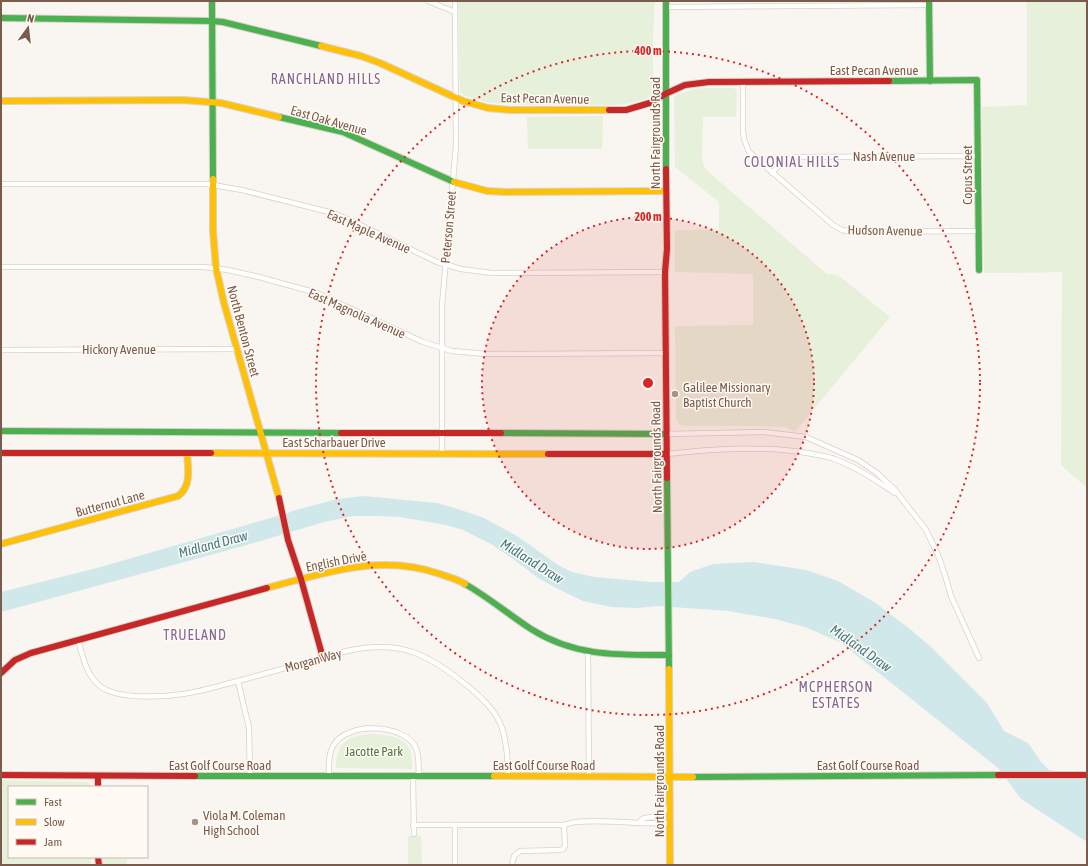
<svg xmlns="http://www.w3.org/2000/svg" width="1088" height="866" font-family="'Asap Condensed',sans-serif">
	<style>
		.green { fill: #e7f0db }
		.water { fill: #d0e8ea }
		.lines { fill: none; stroke-linecap: round; stroke-linejoin: round }
		.street-casing { stroke: #d7d1cb; stroke-width: 6 }
		.fast-casing { stroke: #d9d2cb; stroke-width: 8 }
		.slow-casing { stroke: #d9d2cb; stroke-width: 8 }
		.jam-casing { stroke: #d9d2cb; stroke-width: 8 }
		.street { stroke: #fefefd; stroke-width: 4.5 }
		.fast { stroke: #4caf50; stroke-width: 6 }
		.slow { stroke: #ffc107; stroke-width: 6 }
		.jam { stroke: #c62828; stroke-width: 6 }
		.ring { fill: none; stroke: #d62828; stroke-width: 2; stroke-dasharray: 2 4 }
		.poi-dot { fill: #a69286; stroke: #fffaf3; stroke-width: 1.5 }
		.labels { text-anchor: middle; stroke-width: 3; stroke-linejoin: round; paint-order: stroke }
		.street-label { font-size: 13px; fill: #7a5c4d; stroke: #fffaf3 }
		.poi-label { font-size: 13px; fill: #7a5c4d; stroke: #fffaf3; text-anchor: start }
		.park-label { font-size: 13px; fill: #537a41; stroke: #fffaf3 }
		.neighbourhood-label { font-size: 14px; letter-spacing: 1px; fill: #846695; stroke: #fffaf3 }
		.water-label { font-size: 14px; font-style: italic; fill: #437c86; stroke: #fffaf3 }
		.centre { fill: #d62828; stroke: #fffaf3; stroke-width: 2 }
		.ring-label { font-size: 12px; text-anchor: middle; font-weight: bold; fill: #d62828; stroke: #fffaf3; stroke-width: 3; stroke-linejoin: round; paint-order: stroke }
	</style>
	<rect width="100%" height="100%" fill="#f9f5f0"/>
	<!-- green -->
	<g class="green">
		<path d="M458,1H655L653,39V95C644,100 635,103 624,104C609,106 593,105 578,105C553,104 476,109 460,92Z"/>
		<path d="M1027,1H1087V488L1061,465L1062,272L1017,273H984L982,107L1027,105Z"/>
		<path d="M704,88H734L737,91L736,117H703L702,159L705,169L827,274L838,275L890,317L795,432L785,427L761,426H686L680,425L676,418L675,326L753,325V274L675,272V230H719V202L675,167L674,99L676,95L694,89Z"/>
		<path d="M603,116L602,149H528L527,117Z"/>
		<path d="M371,734C385,734 406,737 411,752C412,757 412,763 412,769L336,768C336,743 347,736 371,734Z"/>
		<path d="M1,780L88,782L90,784V787H9V857H91V865H1Z"/>
		<path d="M408,836H421L422,865H408Z"/>
		<path d="M103,857H127V864H134V865H103Z"/>
	</g>
	<!-- water -->
	<path class="water" d="M364,496L437,503L461,510L484,518L517,536L558,565L572,572L595,577L652,582H679L690,572L713,564L754,562L806,570L838,581L874,602L910,629L931,647L987,703L1004,731L1028,743L1041,762L1049,770L1083,775L1087,779V842L1021,799L998,768L840,642L805,627L775,619L728,611L658,606L638,608L611,607L583,601L558,589L538,578L516,561L491,544L463,530L446,525L400,517L377,516H353L324,522L247,545L1,612V592L97,568L288,513L292,511L337,499Z"/>
	<g class="lines">
		<!-- street casing -->
		<g class="street-casing">
			<g id="street">
				<path d="M428,1L455,12"/>
				<path d="M666,7L929,5"/>
				<path d="M743,81V131L744,139L749,152L833,225L842,230L851,232L978,231"/>
				<path d="M772,173L783,161L796,157L978,156"/>
				<path d="M1,184H207L242,190L333,213L352,221L437,262L461,269L492,273L665,272"/>
				<path d="M1,267H204L228,270L259,277L317,293L423,342L452,351L486,354L666,353"/>
				<path d="M1,350L236,349"/>
				<path d="M666,434L764,432L806,437L858,460L877,473L895,490L926,530L938,555L945,575L951,596L979,658"/>
				<path d="M442,453V305L456,146L455,1"/>
				<path d="M666,454C714,449 766,445 813,454C820,456 828,456 834,459C857,467 875,480 895,493"/>
				<path d="M78,640C83,657 86,675 100,686C118,700 161,697 183,694C203,691 222,685 242,680C277,670 312,661 347,651C400,639 429,654 470,688C483,699 496,711 502,728C507,744 508,760 508,776"/>
				<path d="M588,652L589,777"/>
				<path d="M238,681L249,728L250,776"/>
				<path d="M329,776C329,766 328,755 333,746C346,722 401,723 415,746C420,755 418,766 419,776"/>
				<path d="M413,776L414,834"/>
				<path d="M641,823V820C646,816 651,818 657,817C662,815 666,810 670,806"/>
				<path d="M413,825H564C569,824 572,822 576,822C607,819 639,825 670,823"/>
				<path d="M455,865V825"/>
				<path d="M512,865L514,856L520,851L560,850L563,849L565,846L564,825"/>
			</g>
		</g>
		<!-- fast casing -->
		<g class="fast-casing">
			<g id="fast">
				<path d="M212,1L213,179"/>
				<path d="M929,1L930,81"/>
				<path d="M1,18L211,21L223,22L321,46"/>
				<path d="M889,81L977,80L979,270"/>
				<path d="M279,117L343,132L454,182"/>
				<path d="M666,169V1"/>
				<path d="M1,431L341,433"/>
				<path d="M501,433L666,434"/>
				<path d="M667,478L669,669"/>
				<path d="M465,584C488,597 508,614 531,629C575,657 619,655 669,655"/>
				<path d="M195,776H494"/>
				<path d="M693,777L998,775"/>
			</g>
		</g>
		<!-- slow casing -->
		<g class="slow-casing">
			<g id="slow">
				<path d="M321,46L361,56L380,63L463,101L488,108L510,110H609"/>
				<path d="M1,101L183,100L221,103L279,117"/>
				<path d="M213,179V231L216,268L224,303L279,498"/>
				<path d="M454,182L487,191L506,192L666,191"/>
				<path d="M211,453L548,454"/>
				<path d="M1,544L178,496C192,486 188,468 187,453"/>
				<path d="M267,588C325,573 380,553 440,574C448,577 457,579 465,584"/>
				<path d="M669,669L670,865"/>
				<path d="M494,776L693,777"/>
			</g>
		</g>
		<!-- jam casing -->
		<g class="jam-casing">
			<g id="jam">
				<path d="M609,110H626L653,102L665,94L685,85L709,82L889,81"/>
				<path d="M666,169L667,249L665,272L667,478"/>
				<path d="M341,433H501"/>
				<path d="M1,453H211"/>
				<path d="M548,454H666"/>
				<path d="M279,498L288,540L301,579L323,658"/>
				<path d="M1,673L15,660L31,653L267,588"/>
				<path d="M1,775L195,776"/>
				<path d="M998,775H1087"/>
				<path d="M98,776V787"/>
				<path d="M98,857L99,865"/>
			</g>
		</g>
		<!-- street -->
		<use href="#street" class="street"/>
		<!-- fast -->
		<use href="#fast" class="fast"/>
		<!-- slow -->
		<use href="#slow" class="slow"/>
		<!-- jam -->
		<use href="#jam" class="jam"/>
	</g>
	<!-- distance rings -->
	<circle cx="648" cy="383" r="166" fill="#d62828" fill-opacity=".12"/>
	<g class="ring">
		<circle cx="648" cy="383" r="166"/>
		<circle cx="648" cy="383" r="332"/>
	</g>
	<!-- markers -->
	<g class="poi-dot">
		<circle cx="675" cy="394" r="4"/>
		<circle cx="195" cy="822" r="4"/>
	</g>
	<g class="labels">
		<!-- street labels -->
		<g class="street-label">
			<text x="874" y="75">East Pecan Avenue</text>
			<text transform="translate(545 98) rotate(1)" y="5">East Pecan Avenue</text>
			<text transform="translate(329 120) rotate(16)" y="5">East Oak Avenue</text>
			<text transform="translate(655 133) rotate(-90)" y="5">North Fairgrounds Road</text>
			<text x="884" y="161">Nash Avenue</text>
			<text transform="translate(967 175) rotate(-90)" y="5">Copus Street</text>
			<text transform="translate(448 227) rotate(-85)" y="5">Peterson Street</text>
			<text transform="translate(885 230) rotate(1)" y="5">Hudson Avenue</text>
			<text transform="translate(369 231) rotate(24)" y="5">East Maple Avenue</text>
			<text transform="translate(357 313) rotate(24)" y="5">East Magnolia Avenue</text>
			<text transform="translate(244 331) rotate(75)" y="5">North Benton Street</text>
			<text x="119" y="354">Hickory Avenue</text>
			<text x="334" y="447">East Scharbauer Drive</text>
			<text transform="translate(656 457) rotate(-91)" y="5">North Fairgrounds Road</text>
			<text transform="translate(110 503) rotate(-15)" y="5">Butternut Lane</text>
			<text transform="translate(336 561) rotate(-11)" y="5">English Drive</text>
			<text transform="translate(313 660) rotate(-15)" y="5">Morgan Way</text>
			<text x="220" y="770">East Golf Course Road</text>
			<text x="544" y="770">East Golf Course Road</text>
			<text x="868" y="770">East Golf Course Road</text>
			<text transform="translate(659 781) rotate(-90)" y="5">North Fairgrounds Road</text>
		</g>
		<!-- poi labels -->
		<g class="poi-label">
			<text x="683" y="392">Galilee Missionary<tspan x="683" dy="15">Baptist Church</tspan></text>
			<text x="203" y="820">Viola M. Coleman<tspan x="203" dy="15">High School</tspan></text>
		</g>
		<!-- park labels -->
		<g class="park-label">
			<text x="374" y="756">Jacotte Park</text>
		</g>
		<!-- neighbourhood labels -->
		<g class="neighbourhood-label">
			<text x="326" y="84">RANCHLAND HILLS</text>
			<text x="792" y="167">COLONIAL HILLS</text>
			<text x="195" y="640">TRUELAND</text>
			<text x="836" y="692">MCPHERSON<tspan x="836" dy="16">ESTATES</tspan></text>
		</g>
		<!-- water labels -->
		<g class="water-label">
			<text transform="translate(213 544) rotate(-15)" y="5">Midland Draw</text>
			<text transform="translate(532 561) rotate(32)" y="5">Midland Draw</text>
			<text transform="translate(861 648) rotate(35)" y="5">Midland Draw</text>
		</g>
	</g>
	<circle cx="648" cy="383" r="6" class="centre"/>
	<g class="ring-label">
		<text x="648" y="55">400 m</text>
		<text x="648" y="221">200 m</text>
	</g>
	<!-- border -->
	<rect width="1088" height="866" fill="none" stroke="#7a5c4d" stroke-width="4"/>
	<!-- legend -->
	<rect x="8" y="786" width="140" height="72" fill="#fffaf3" stroke="#cabbb1"/>
	<rect x="16" y="799" width="20" height="6" fill="#4caf50" stroke="#cabbb1"/>
	<text x="44" y="806" font-size="12" fill="#7a5c4d">Fast</text>
	<rect x="16" y="819" width="20" height="6" fill="#ffc107" stroke="#cabbb1"/>
	<text x="44" y="826" font-size="12" fill="#7a5c4d">Slow</text>
	<rect x="16" y="839" width="20" height="6" fill="#c62828" stroke="#cabbb1"/>
	<text x="44" y="846" font-size="12" fill="#7a5c4d">Jam</text>
	<!-- north arrow -->
	<g transform="translate(28 28) rotate(15)" stroke="#fffaf3" stroke-width="3" paint-order="stroke">
	<path d="M0-3L7 15L0 10L-7 15Z" fill="#7a5c4d"/>
	<text y="-6" font-size="11" font-weight="bold" text-anchor="middle" fill="#7a5c4d">N</text>
	</g>
</svg>
